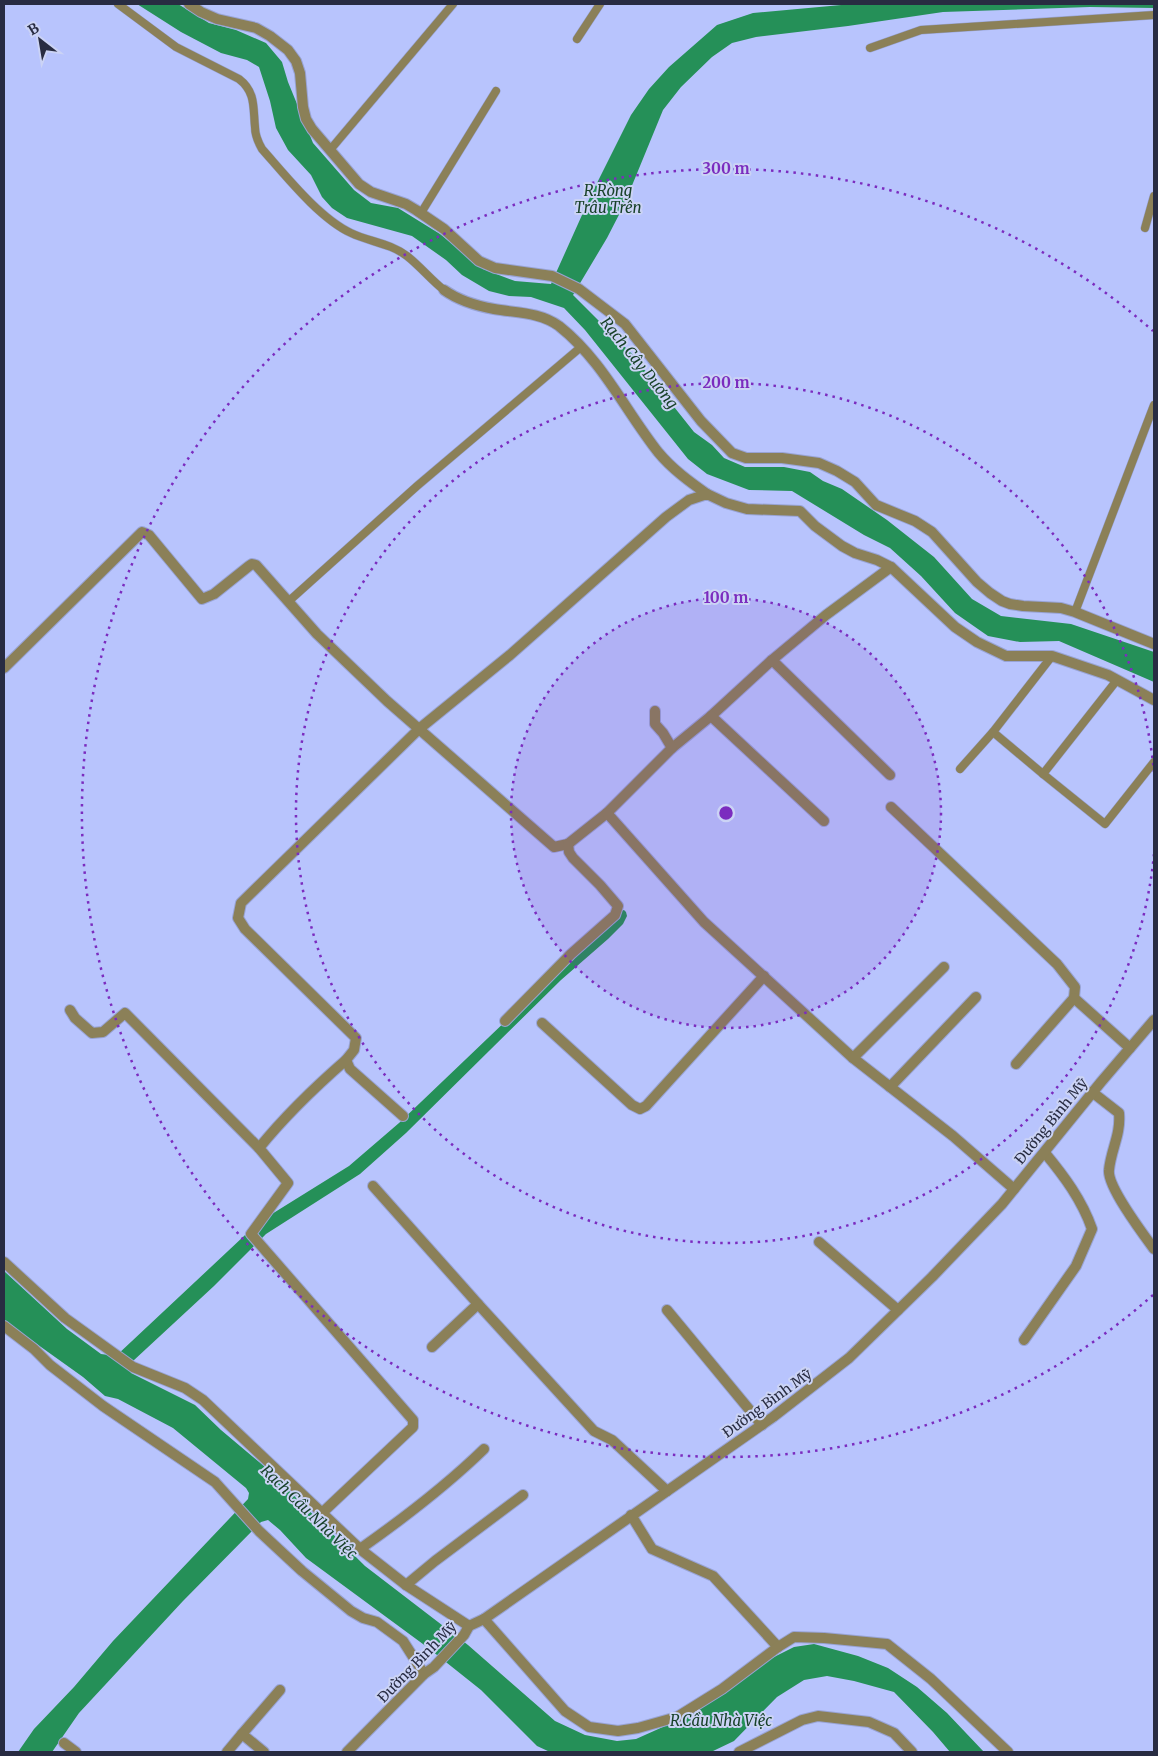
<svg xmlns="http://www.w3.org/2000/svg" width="1158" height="1756" font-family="Merriweather,serif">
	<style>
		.water { fill: #259058 }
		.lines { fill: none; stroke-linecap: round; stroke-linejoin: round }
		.service-casing { stroke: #98a3d4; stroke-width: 9 }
		.minor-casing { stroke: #98a3d4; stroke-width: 12 }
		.service { stroke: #8b8058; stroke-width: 8 }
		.minor { stroke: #8b8058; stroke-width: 10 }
		.ring { fill: none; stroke: #7b2cbf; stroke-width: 2.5; stroke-dasharray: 2.5 5 }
		.labels { text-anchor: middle; stroke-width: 4; stroke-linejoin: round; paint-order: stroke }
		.street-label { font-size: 14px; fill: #282c42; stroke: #cbd3f5 }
		.water-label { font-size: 15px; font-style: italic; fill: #184129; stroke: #cbd3f5 }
		.centre { fill: #7b2cbf; stroke: #cbd3f5; stroke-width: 2.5 }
		.ring-label { font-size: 15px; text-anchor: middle; font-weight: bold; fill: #7b2cbf; stroke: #cbd3f5; stroke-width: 4; stroke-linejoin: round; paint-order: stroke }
	</style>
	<rect width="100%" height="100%" fill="#b8c4fd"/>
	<!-- water -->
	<g class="water">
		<path d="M137,4H178L209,23L236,30L266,43L282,62L288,82L313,143L354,190L371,203L398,208L440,234L483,269L515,281L551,284L591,195L631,115L649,89L669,67L717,25L753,13L852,4H1154V8L1090,7L943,12L848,26L756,37L732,43L712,57L681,87L663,110L624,205L607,238L573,295L632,354L694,432L712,445L724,458L745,467H784L810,472L823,481L842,489L887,520L934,557L972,599L1001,616L1071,624L1154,652V682L1059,641L1020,642L988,636L955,613L921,576L890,548L864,535L792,491L749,490L707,474L688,459L585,330L564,308L531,297L509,296L489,291L462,275L446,260L412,236L347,218L332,208L322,197L311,175L288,150L276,128L270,101L259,67L247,60L221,53L181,32Z"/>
		<path d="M624,910L626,912L627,916L623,924L608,939L561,980L406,1133L360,1174L266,1234L214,1286L133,1361L129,1368L131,1373L195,1405L221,1430L265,1467L365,1566L468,1645L555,1721L585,1735L617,1741L636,1739L674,1722L764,1662L794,1647L814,1644L858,1656L888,1668L917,1687L947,1713L984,1752H950L933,1732L894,1692L854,1681L827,1676L804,1680L777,1697L734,1741L711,1752H550L537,1746L481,1690L427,1647L306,1558L280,1530L268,1520L261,1522L183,1601L79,1713L52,1752H18L34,1729L74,1687L113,1641L248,1499L249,1493L246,1488L173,1428L118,1399L105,1396L83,1377L6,1322L4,1320V1271L67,1329L101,1354L116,1356L259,1222L349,1166L399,1123L621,911Z"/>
	</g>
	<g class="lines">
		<!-- service casing -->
		<g class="service-casing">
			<g id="service">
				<path d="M118,4L176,47L239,79C256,92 253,108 255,127C255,135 258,142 262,149C286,176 319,218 351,233C370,242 390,243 407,256C421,267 431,280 444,290"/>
				<path d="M577,39L600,4"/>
				<path d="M870,48L921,30L1154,15"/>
				<path d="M330,150L453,4"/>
				<path d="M421,213L496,91"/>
				<path d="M1145,228L1154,196"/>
				<path d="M289,601L417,486L581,347"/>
				<path d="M1075,612L1154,405"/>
				<path d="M993,732L1043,774L1105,824L1154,762"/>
				<path d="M960,769L993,732L1052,656"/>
				<path d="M1043,774L1117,680"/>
			</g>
		</g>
		<!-- minor casing -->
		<g class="minor-casing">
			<g id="minor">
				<path d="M189,4L201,12L217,19L256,28L270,36L288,50L296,61L300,73L303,107L306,119L312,129L359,184L371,192L406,204L416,210L444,229L479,261L495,268L552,276L579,289L625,324L701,421L732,453L746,458H782L819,463L837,471L855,482L876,505L915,521L932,532L977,582L990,593L1002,601L1010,604L1023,606L1061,608L1075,612L1154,644"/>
				<path d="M444,290C458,300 477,306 494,309C516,313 540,312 559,326C602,360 625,410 658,452C672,469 690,482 707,494"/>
				<path d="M772,660L890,775"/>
				<path d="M4,668L142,532L149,535L202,599L214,594L249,566L252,564L256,565L317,634L387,701L554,847L568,844L607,813L672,748L711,716L772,660L826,615L891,567"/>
				<path d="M655,711V724L663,733L672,748"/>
				<path d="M711,716L824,821"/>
				<path d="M891,807L1057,964L1075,987L1074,998L1016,1064"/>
				<path d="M607,813L704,922L853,1058L953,1136L1014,1189"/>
				<path d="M1074,998L1130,1048"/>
				<path d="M70,1010L75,1018L92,1033L103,1032L125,1013L259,1148"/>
				<path d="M505,1021L571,954L615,915L618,906L600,885L573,858L569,852L568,844"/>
				<path d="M542,1023L632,1105L640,1109L646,1106L764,976"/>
				<path d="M853,1058L944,967"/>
				<path d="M890,1087L976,997"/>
				<path d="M1092,1092L1119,1113C1121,1135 1111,1149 1109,1170C1107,1186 1143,1234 1154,1249"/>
				<path d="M403,1116L350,1069L346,1060L354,1050L356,1038L245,929L238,918L241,903L419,729L510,655L666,517L689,500L707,494L726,503L747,509L800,511L815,526L842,546L855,553L877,560L891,567L955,627L977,642L1006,656H1052L1108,675L1154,700"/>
				<path d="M373,1186L478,1304L432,1347"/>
				<path d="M819,1242L898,1310"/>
				<path d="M4,1262L65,1318L133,1367L185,1388L203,1400L360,1549L406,1585L469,1626"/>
				<path d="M478,1304L594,1431L612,1440L667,1491"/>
				<path d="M667,1310L762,1425"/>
				<path d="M4,1326L34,1349L50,1365L103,1406L215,1482L259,1531L302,1571L351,1611L363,1618L377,1622L403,1641L424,1674"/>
				<path d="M1024,1340L1076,1266L1092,1229C1082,1200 1064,1176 1045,1153"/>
				<path d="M323,1512L413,1427V1420L251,1234L288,1183L259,1148C285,1116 315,1087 346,1060"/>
				<path d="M631,1515L652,1549L713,1576L778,1647"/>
				<path d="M360,1549C404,1518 446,1486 484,1449"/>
				<path d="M406,1585L435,1561L523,1495"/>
				<path d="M484,1619L565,1711L589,1727L618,1731L638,1728L677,1717L722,1689L778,1647L794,1637L824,1638L887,1644L931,1679L1008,1752"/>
				<path d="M242,1734L280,1690"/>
				<path d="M64,1743L76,1752"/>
				<path d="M227,1752L242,1734L264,1752"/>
				<path d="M347,1752L424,1674L434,1667L464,1635L469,1626L484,1619L773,1417L849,1358L932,1277L1002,1204L1101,1082L1154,1020"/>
				<path d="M739,1752L802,1720L818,1716L869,1722L894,1733L912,1752"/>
			</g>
		</g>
		<!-- service -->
		<use href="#service" class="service"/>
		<!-- minor -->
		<use href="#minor" class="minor"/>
	</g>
	<!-- distance rings -->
	<circle cx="726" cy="813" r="215" fill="#7b2cbf" fill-opacity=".12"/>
	<g class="ring">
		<circle cx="726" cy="813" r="215"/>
		<path d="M1154 854A430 430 0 1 1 1154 772"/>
		<path d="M1153 1295A644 644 0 1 1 1153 331"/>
	</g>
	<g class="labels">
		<!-- street labels -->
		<g class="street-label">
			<text transform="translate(1051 1121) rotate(-51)" y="5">Đường Bình Mỹ</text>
			<text transform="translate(767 1403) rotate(-36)" y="5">Đường Bình Mỹ</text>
			<text transform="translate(417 1662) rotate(-46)" y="5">Đường Bình Mỹ</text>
		</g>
		<!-- water labels -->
		<g class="water-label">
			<text x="608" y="196">R.Ròng<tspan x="608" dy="17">Trâu Trên</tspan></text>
			<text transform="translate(639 363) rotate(51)" y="5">Rạch Cây Dương</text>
			<text transform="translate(309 1512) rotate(44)" y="5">Rạch Cầu Nhà Việc</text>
			<text x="721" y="1726">R.Cầu Nhà Việc</text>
		</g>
	</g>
	<circle cx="726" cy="813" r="8" class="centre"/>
	<g class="ring-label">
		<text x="726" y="174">300 m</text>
		<text x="726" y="388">200 m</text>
		<text x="726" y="603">100 m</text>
	</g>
	<!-- border -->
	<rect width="1158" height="1756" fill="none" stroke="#282c42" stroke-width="10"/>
	<!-- north arrow -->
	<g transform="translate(40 40) rotate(329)" stroke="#cbd3f5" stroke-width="4" paint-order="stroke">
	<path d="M0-4L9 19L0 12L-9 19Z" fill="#282c42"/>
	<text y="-8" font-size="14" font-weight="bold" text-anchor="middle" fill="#282c42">B</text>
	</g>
</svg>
